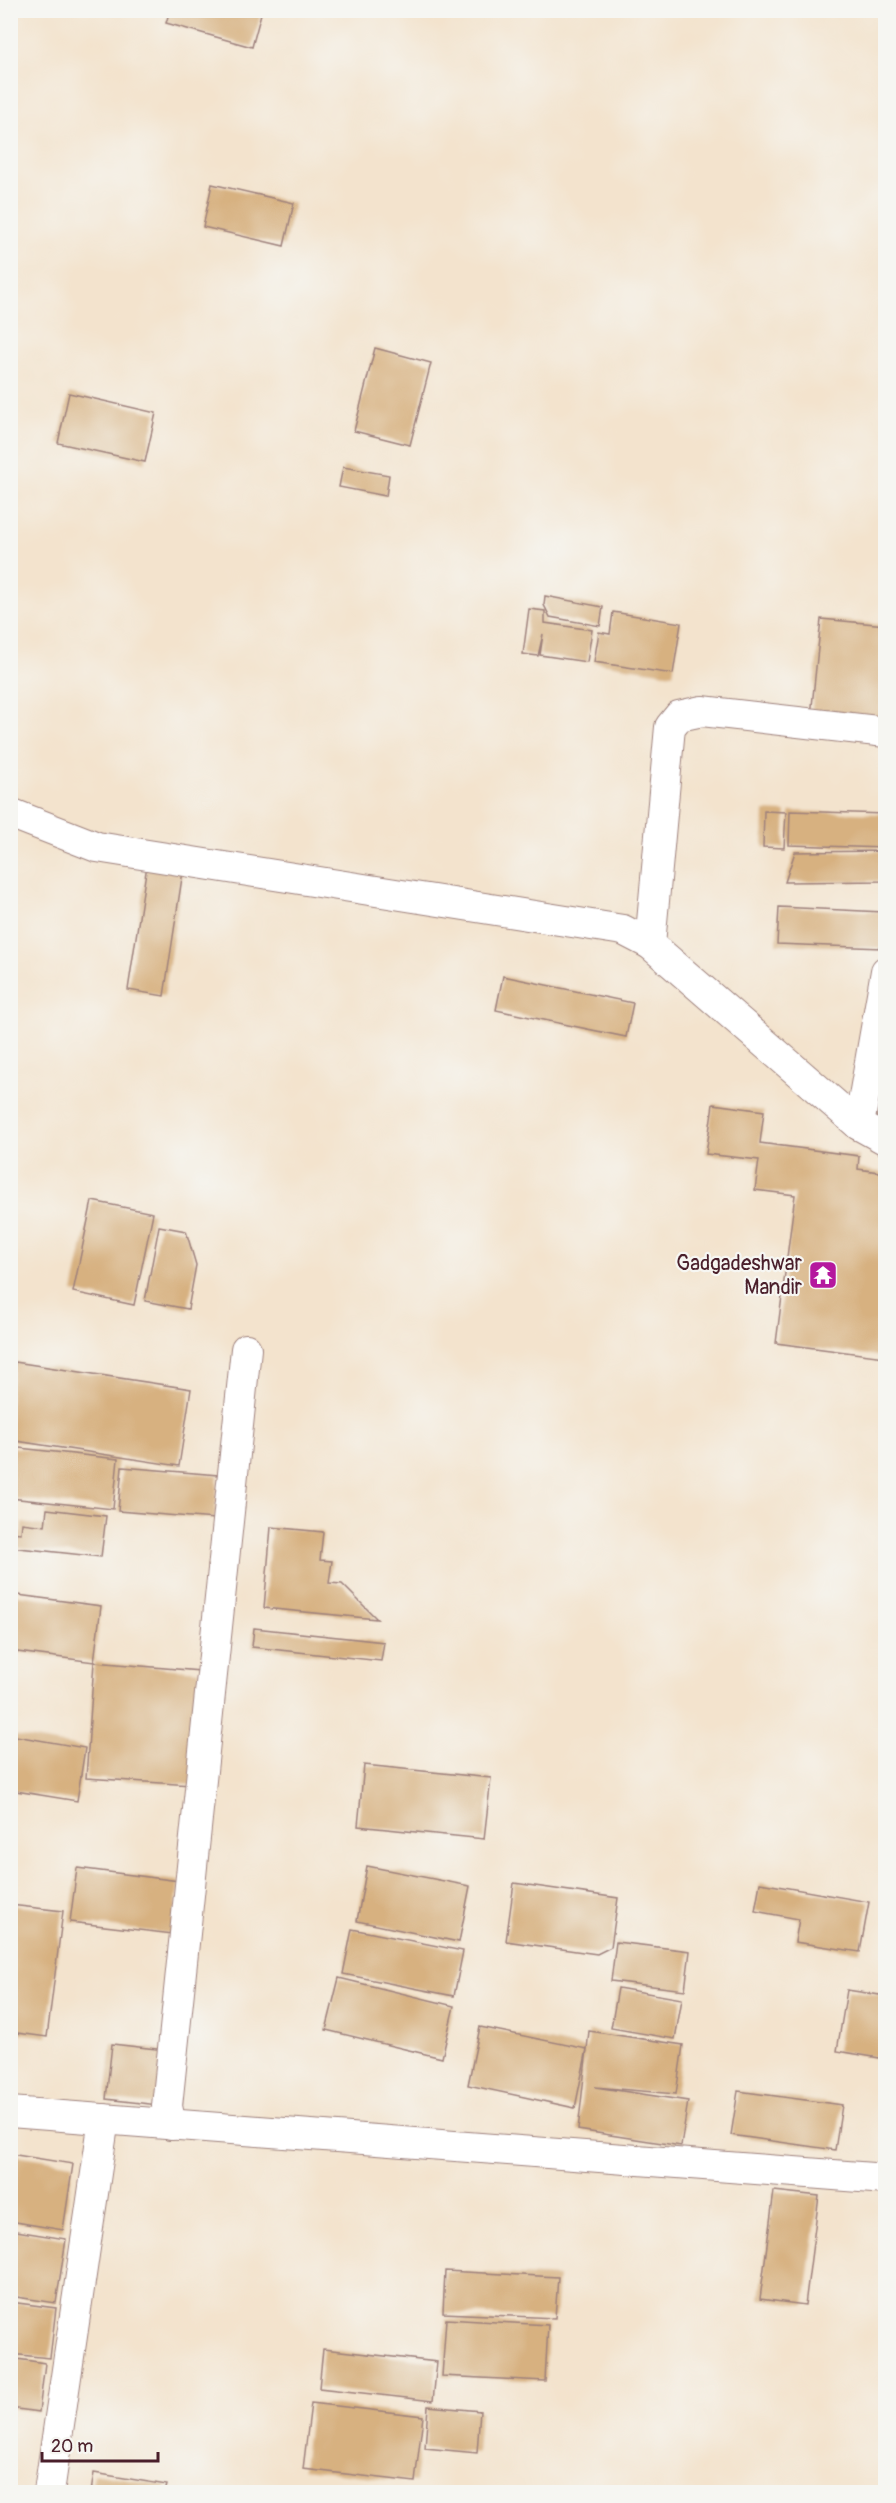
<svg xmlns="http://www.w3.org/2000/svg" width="896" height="2503" font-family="Pangolin,sans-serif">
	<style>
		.building { fill: #d7b180 }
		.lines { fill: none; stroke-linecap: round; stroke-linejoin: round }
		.street-casing { stroke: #9e817c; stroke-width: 32 }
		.street { stroke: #fff; stroke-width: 30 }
		.labels { text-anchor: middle; stroke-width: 4.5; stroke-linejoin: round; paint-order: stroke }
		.poi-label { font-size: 21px; fill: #4a1f2b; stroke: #f6f6f2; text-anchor: end }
	</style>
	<rect width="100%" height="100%" fill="#f6f6f2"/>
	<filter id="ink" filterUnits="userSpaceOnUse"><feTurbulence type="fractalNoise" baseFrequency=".0167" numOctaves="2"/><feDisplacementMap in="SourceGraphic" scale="12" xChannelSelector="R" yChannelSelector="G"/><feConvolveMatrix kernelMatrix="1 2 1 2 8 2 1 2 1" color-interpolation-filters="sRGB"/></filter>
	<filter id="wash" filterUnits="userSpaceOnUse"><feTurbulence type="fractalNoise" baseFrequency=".008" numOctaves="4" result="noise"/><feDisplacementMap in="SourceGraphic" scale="24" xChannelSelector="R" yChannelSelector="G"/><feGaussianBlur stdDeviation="1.35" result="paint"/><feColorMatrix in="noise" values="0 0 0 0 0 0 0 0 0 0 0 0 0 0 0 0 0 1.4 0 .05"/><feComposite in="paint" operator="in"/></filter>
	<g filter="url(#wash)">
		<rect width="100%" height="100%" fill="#f3e3cd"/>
		<g id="blocks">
			<!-- building -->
			<g class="building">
				<path d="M170,10H262L252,47L166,23Z"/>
				<path d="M212,184L294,203L284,246L203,227Z"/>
				<path d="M375,348L431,363L410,445L354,431Z"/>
				<path d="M69,393L156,413L145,462L58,443Z"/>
				<path d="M343,467L389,475L386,496L339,487Z"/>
				<path d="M545,596L603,607L600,626L550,617L544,605Z"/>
				<path d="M529,609L545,611V623L592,630L587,662L540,655L543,634L538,656L523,654Z"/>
				<path d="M613,612L681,623L673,674L594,662L599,632L610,634Z"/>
				<path d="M821,619L886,625V722L811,716Z"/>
				<path d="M764,811L786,812L784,848L763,847Z"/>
				<path d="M790,811L886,814V848L789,845Z"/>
				<path d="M886,851V881L785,882L795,852Z"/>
				<path d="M147,865L183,871L164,996L128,990Z"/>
				<path d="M779,907L883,912L882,948L777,944Z"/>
				<path d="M503,976L633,1003L626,1037L496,1010Z"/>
				<path d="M713,1104L764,1111L760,1143L859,1156L858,1169L886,1173V1279L882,1287L886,1292L884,1357L776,1343L795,1195L755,1190L759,1160L706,1154Z"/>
				<path d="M92,1201L153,1213L134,1305L73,1292Z"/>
				<path d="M159,1226L186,1231L196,1265L188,1309L145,1301Z"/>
				<path d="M15,1362L191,1389L179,1466L10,1440V1391Z"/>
				<path d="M10,1447L118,1459L113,1509L10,1498Z"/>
				<path d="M122,1467L218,1475L215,1519L118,1511Z"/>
				<path d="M47,1509L106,1516L101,1557L10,1547V1532L21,1533L22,1523L45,1526Z"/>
				<path d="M271,1527L323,1532L320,1560L332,1561L329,1583L342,1584L377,1619L264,1608Z"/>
				<path d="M10,1594L101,1606L94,1662L10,1651Z"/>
				<path d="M254,1628L384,1642L381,1661L252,1647Z"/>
				<path d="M94,1662L200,1671L191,1785L86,1778Z"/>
				<path d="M10,1735L85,1748L77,1801L10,1790Z"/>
				<path d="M364,1765L491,1778L484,1839L358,1826Z"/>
				<path d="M367,1866L470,1886L459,1942L357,1921Z"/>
				<path d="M77,1868L179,1881L173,1934L70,1922Z"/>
				<path d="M514,1883L618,1898L611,1947L597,1954L506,1941Z"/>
				<path d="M760,1883L869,1902L860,1952L795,1942L799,1919L755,1911Z"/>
				<path d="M10,1905L63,1911L47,2037L10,2032Z"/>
				<path d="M352,1929L463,1951L454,1996L343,1974Z"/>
				<path d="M616,1942L690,1951L685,1990L611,1981Z"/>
				<path d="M339,1978L454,2006L442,2058L326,2030Z"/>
				<path d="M618,1988L682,1999L675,2039L611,2028Z"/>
				<path d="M847,1990L886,1996V2059L837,2051Z"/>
				<path d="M480,2027L587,2049L575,2108L468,2085Z"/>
				<path d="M589,2031L683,2045L676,2094L595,2087L688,2101L681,2146L578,2130Z"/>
				<path d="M112,2044L174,2051L167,2106L106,2099Z"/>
				<path d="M738,2091L842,2105L835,2150L731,2135Z"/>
				<path d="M10,2154L73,2164L63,2230L10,2221Z"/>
				<path d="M774,2191L819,2196L805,2305L760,2299Z"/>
				<path d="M10,2230L66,2239L56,2303L10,2296Z"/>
				<path d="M445,2271L558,2277L555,2318L443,2313Z"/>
				<path d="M10,2302L56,2308L50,2358L10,2354Z"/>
				<path d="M446,2319L548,2325L545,2381L442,2376Z"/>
				<path d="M323,2349L437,2362L433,2401L319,2388Z"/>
				<path d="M10,2358L45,2363L39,2412L10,2408Z"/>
				<path d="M311,2403L423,2416L415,2482L303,2469Z"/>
				<path d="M428,2406L480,2411L477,2453L425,2448Z"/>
				<path d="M94,2473L167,2485L165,2492H91Z"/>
			</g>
		</g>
	</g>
	<g filter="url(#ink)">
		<use href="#blocks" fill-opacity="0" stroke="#9e817c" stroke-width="1.5"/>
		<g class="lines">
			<!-- street casing -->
			<g class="street-casing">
				<g id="street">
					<path d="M10,813L97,847L623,930L650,944L859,1125L886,1140"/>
					<path d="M650,944L670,727L679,716L702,711L886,732"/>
					<path d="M859,1125L886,971"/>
					<path d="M10,2112L886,2179"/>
					<path d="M171,2125L167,2106L246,1349"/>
					<path d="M49,2492L104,2119"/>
				</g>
			</g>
			<!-- street -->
			<use href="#street" class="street"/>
		</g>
	</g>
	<!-- icons -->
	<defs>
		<g id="temple-square" transform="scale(1.5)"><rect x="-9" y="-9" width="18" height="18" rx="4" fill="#b5179e" stroke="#f6f6f2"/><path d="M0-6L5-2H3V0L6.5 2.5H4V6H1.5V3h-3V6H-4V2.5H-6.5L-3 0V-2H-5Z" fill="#fff"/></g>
	</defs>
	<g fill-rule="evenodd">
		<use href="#temple-square" x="823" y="1275"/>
	</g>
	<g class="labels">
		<!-- poi labels -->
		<g class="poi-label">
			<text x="802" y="1270">Gadgadeshwar<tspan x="802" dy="24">Mandir</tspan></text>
		</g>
	</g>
	<!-- margin -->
	<rect width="896" height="2503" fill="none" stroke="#f6f6f2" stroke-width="36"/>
	<!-- scale -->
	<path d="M42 2452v9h116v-9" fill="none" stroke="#4a1f2b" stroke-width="3"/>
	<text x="51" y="2452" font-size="18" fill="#4a1f2b" stroke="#f6f6f2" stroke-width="4.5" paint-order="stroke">20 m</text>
</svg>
